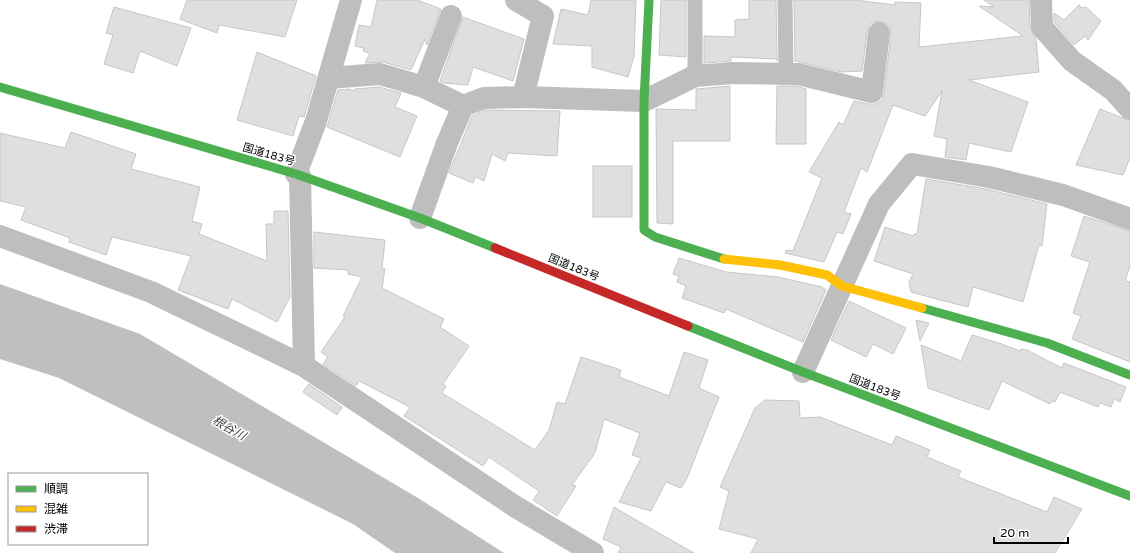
<svg xmlns="http://www.w3.org/2000/svg" width="1130" height="553" font-family="'Varela Round','Noto Sans JP',sans-serif">
	<style>
		.water { fill: #bfbfbf }
		.building { fill: #dfdfdf; stroke: #c7c7c7 }
		.lines { fill: none; stroke-linecap: round; stroke-linejoin: round }
		.lane { stroke: #bebebe; stroke-width: 15 }
		.street { stroke: #bebebe; stroke-width: 22 }
		.fast { stroke: #4caf50; stroke-width: 9 }
		.slow { stroke: #ffc107; stroke-width: 9 }
		.jam { stroke: #c62828; stroke-width: 9 }
		.labels { text-anchor: middle; stroke-width: 3; stroke-linejoin: round; paint-order: stroke }
		.street-label { font-size: 11px; fill: #000; stroke: #fff }
		.water-label { font-size: 12px; font-style: italic; fill: #444; stroke: #fff }
	</style>
	<rect width="100%" height="100%" fill="#fff"/>
	<!-- water -->
	<path class="water" d="M0,284L140,334L418,498L504,553H395L353,524L59,378L0,359Z"/>
	<!-- building -->
	<g class="building">
		<path d="M187,0H297L285,37L219,25L217,33L180,19Z"/>
		<path d="M377,0H417L441,9L427,45L425,39L411,70L383,62L365,63L370,53L363,51L364,48L355,46L359,25L371,27Z"/>
		<path d="M591,0H636L634,56L628,77L592,67V46L553,44L561,9L588,15Z"/>
		<path d="M661,0H686V57L659,55Z"/>
		<path d="M749,0H776L777,61V59L731,57V61L704,63V36L735,37V20L749,19Z"/>
		<path d="M794,0H855L895,5V2L921,3L919,47L1023,36L979,6L994,7L984,0H1029L1030,27L1036,39L1039,72L969,80L1028,102L1011,152L969,143L966,160L945,157L947,139L934,136L942,91L925,116L893,105L867,172L861,168L844,212L851,214L843,234L837,232L824,262L785,253L786,250L793,251L822,178L809,172L839,122L843,125L854,101L869,104H876L882,100L884,93L891,34L890,28L886,23L880,21L874,22L869,25L867,32L862,71L841,72L795,61Z"/>
		<path d="M1079,5L1082,8L1086,7L1101,21L1088,40L1085,36L1074,45L1054,22V13L1064,20Z"/>
		<path d="M114,7L191,28L177,66L140,51L133,73L104,64L113,35L106,33Z"/>
		<path d="M463,17L524,39L513,81L473,67L468,85L444,83L440,81Z"/>
		<path d="M257,52L316,76L304,117L299,116L293,136L237,120Z"/>
		<path d="M730,86V141H673V224L657,223L656,109L696,110V89Z"/>
		<path d="M777,86H796L806,89V144H776Z"/>
		<path d="M379,87L401,93L395,107L417,116L400,157L327,127L338,90L349,89L354,91L355,89Z"/>
		<path d="M1100,109L1130,121V158L1123,175L1076,165Z"/>
		<path d="M486,110L560,111L557,156L508,153L505,161L492,154L484,181L475,177L473,183L449,173L472,116Z"/>
		<path d="M71,132L136,154L131,169L200,187L192,221L202,224L199,234L267,261L266,224H274V211H288L290,297L277,322L232,299L228,309L178,290L191,256L112,237L106,255L69,242L70,238L21,220L26,207L0,201V133L65,148Z"/>
		<rect x="593" y="166" width="39" height="51"/>
		<path d="M926,179L986,189L1047,204L1042,246L1039,245L1023,302L973,287L968,307L940,300L911,292L909,282L913,274L874,261L885,227L913,236L914,234H917Z"/>
		<path d="M1084,216L1130,231V266L1125,281L1130,282V362L1072,339L1081,316L1073,313L1090,262L1071,256Z"/>
		<path d="M314,232L385,240L382,269H385L382,288L444,319L440,327L469,346L443,384L446,386L442,393L535,450L549,430L557,402L565,404L581,357L621,370L619,377L669,396L684,352L708,360L699,388L719,397L687,478L681,488L666,482L651,511L619,502L641,458L632,455L640,433L604,419L595,453L572,485L576,486L557,516L533,500L539,491L489,457L483,466L404,416L410,407L359,381L356,386L323,364L328,357L321,352L345,317L343,316L362,277L348,274V270L314,268Z"/>
		<path d="M679,258L726,272L778,277L822,287L826,290L803,342L726,309L724,313L682,298L686,286L677,282L679,276L673,274Z"/>
		<path d="M849,301L906,328L893,354L873,344L866,357L831,340Z"/>
		<path d="M916,320L929,323L920,341Z"/>
		<path d="M972,335L999,343L1020,351L1021,349L1027,350L1062,368L1064,363L1126,387L1120,402L1114,399L1111,407L1100,403L1098,407L1060,392L1055,402L1052,401L1050,404L1002,381L989,410L928,388L921,345L961,361Z"/>
		<path d="M309,384L342,407L337,415L303,392Z"/>
		<path d="M765,400L799,401L800,418L820,417L892,445L896,436L930,450L927,457L961,471L958,477L1047,512L1054,497L1082,509L1055,553H751L758,539L719,529L729,491L720,487L755,408Z"/>
		<path d="M614,507L643,524L694,553H618L621,547L603,539Z"/>
	</g>
	<g class="lines">
		<!-- lane -->
		<g class="lane">
			<path d="M785,0L786,73"/>
			<path d="M695,76V0"/>
		</g>
		<!-- street -->
		<g class="street">
			<path d="M516,0L543,16L523,97"/>
			<path d="M1041,0L1042,27L1072,61L1113,90L1130,109"/>
			<path d="M329,78L380,74L424,87L463,106"/>
			<path d="M424,87L451,16"/>
			<path d="M296,174L316,121L351,0"/>
			<path d="M300,176L304,366"/>
			<path d="M420,218L447,143L463,106L484,98L523,97L644,101L695,76L733,73L798,74L872,92L879,33"/>
			<path d="M0,236L151,292L304,366L516,507L593,553"/>
			<path d="M803,372L879,204L912,164L989,177L1063,195L1130,219"/>
		</g>
		<!-- fast -->
		<g class="fast">
			<path d="M649,0L644,101V230L655,237L724,259"/>
			<path d="M0,87L296,174L420,218L495,248"/>
			<path d="M922,308L1047,343L1130,375"/>
			<path d="M688,326L803,372L1130,496"/>
		</g>
		<!-- slow -->
		<path class="slow" d="M724,259L780,265L827,275L842,286L922,308"/>
		<!-- jam -->
		<path class="jam" d="M495,248L688,326"/>
	</g>
	<g class="labels">
		<!-- street labels -->
		<g class="street-label">
			<text transform="translate(269 154) rotate(16)" y="4">国道183号</text>
			<text transform="translate(574 267) rotate(22)" y="4">国道183号</text>
			<text transform="translate(875 387) rotate(21)" y="4">国道183号</text>
		</g>
		<!-- water labels -->
		<g class="water-label">
			<text transform="translate(229 428) rotate(30)" y="4">根谷川</text>
		</g>
	</g>
	<!-- legend -->
	<rect x="8" y="473" width="140" height="72" fill="#ffffff" stroke="#999999"/>
	<rect x="16" y="486" width="20" height="6" fill="#4caf50" stroke="#999999"/>
	<text x="44" y="493" font-size="12" fill="#000000">順調</text>
	<rect x="16" y="506" width="20" height="6" fill="#ffc107" stroke="#999999"/>
	<text x="44" y="513" font-size="12" fill="#000000">混雑</text>
	<rect x="16" y="526" width="20" height="6" fill="#c62828" stroke="#999999"/>
	<text x="44" y="533" font-size="12" fill="#000000">渋滞</text>
	<!-- scale -->
	<path d="M994 537v6h74v-6" fill="none" stroke="#000000" stroke-width="2"/>
	<text x="1000" y="537" font-size="12" fill="#000000" stroke="#ffffff" stroke-width="3" paint-order="stroke">20 m</text>
</svg>
